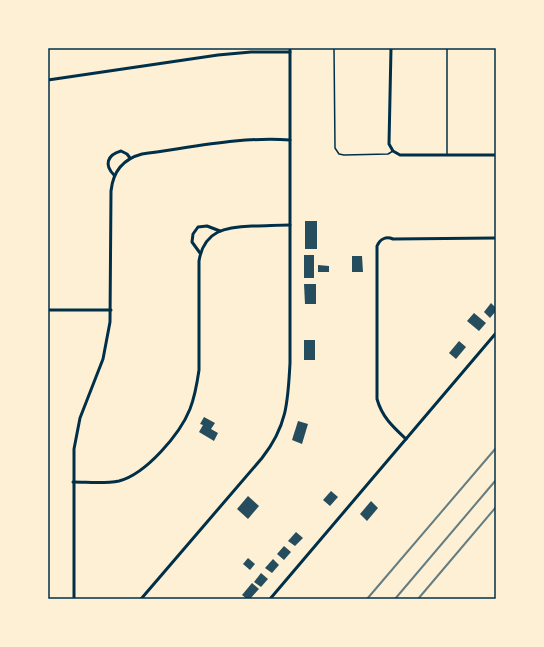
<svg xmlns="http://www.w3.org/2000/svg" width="544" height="647" font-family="'DM Sans',sans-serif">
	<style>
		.building { fill: #264d5e }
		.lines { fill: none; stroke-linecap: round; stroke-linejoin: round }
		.service { stroke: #003049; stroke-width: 1.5 }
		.minor { stroke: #003049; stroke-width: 3 }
		.rail { stroke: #657d81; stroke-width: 2 }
		.neatline { fill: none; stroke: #003049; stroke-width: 1.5 }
	</style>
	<rect width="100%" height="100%" fill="#fdf0d5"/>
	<!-- building -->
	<g class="building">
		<rect x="305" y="221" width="12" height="28"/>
		<rect x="304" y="255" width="10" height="23"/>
		<path d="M352,256H362L363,272H352Z"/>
		<path d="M318,265L329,266V272H318Z"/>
		<path d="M304,284H316V304H305Z"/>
		<path d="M491,303L496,308V311L490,318L484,312Z"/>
		<path d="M474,313L486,323L479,331L467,321Z"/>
		<rect x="304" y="340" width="11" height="20"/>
		<path d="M459,341L466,347L456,359L449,353Z"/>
		<path d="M204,417L215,423L211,429L218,433L214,441L199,432L203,425L200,424Z"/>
		<path d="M298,421L308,424L302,444L292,440Z"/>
		<path d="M331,491L338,497L330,506L323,500Z"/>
		<path d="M248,496L259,506L248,519L237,509Z"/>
		<path d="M371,501L378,508L367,521L360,514Z"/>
		<path d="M296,532L303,538L295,546L288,541Z"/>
		<path d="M284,546L291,552L284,560L277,554Z"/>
		<path d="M248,558L255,564L250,570L243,564Z"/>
		<path d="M273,559L279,565L272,573L265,568Z"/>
		<path d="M261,573L268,579L261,587L254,582Z"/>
		<path d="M252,583L259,589L250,599H247L242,595Z"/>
	</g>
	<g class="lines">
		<!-- service -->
		<g class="service">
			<path d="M334,48L335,148L339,154L344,155L388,154L393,151"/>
			<path d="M447,48V155"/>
		</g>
		<!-- minor -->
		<g class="minor">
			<path d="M391,48L389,144L393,151L400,155H496"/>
			<path d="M48,80L218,55L251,52H290"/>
			<path d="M114,175C104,165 107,155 121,151L127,154L130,158"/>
			<path d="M200,253L192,242L193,234L198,227L207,226L220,231"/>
			<path d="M48,310H111"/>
			<path d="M406,439C393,427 382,417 377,399V246C380,239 386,236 393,239L496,238"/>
			<path d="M73,482C88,482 104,484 119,481C146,474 180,434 190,409C195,396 197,384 199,370V261C204,230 226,227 252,226C265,226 277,225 290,225"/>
			<path d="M74,599V449L80,418L103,359L110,322L111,191C113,171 123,159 142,154C189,148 243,136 290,140"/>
			<path d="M141,599L262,458C287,426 288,402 290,363V48"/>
			<path d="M270,599L496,333"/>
		</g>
		<!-- rail -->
		<g class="rail">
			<path d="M367,599L496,448"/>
			<path d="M395,599L496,480"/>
			<path d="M418,599L496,507"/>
		</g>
	</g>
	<!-- border -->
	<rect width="544" height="647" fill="none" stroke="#fdf0d5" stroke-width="98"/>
	<rect x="49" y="49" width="446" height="549" class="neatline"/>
</svg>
